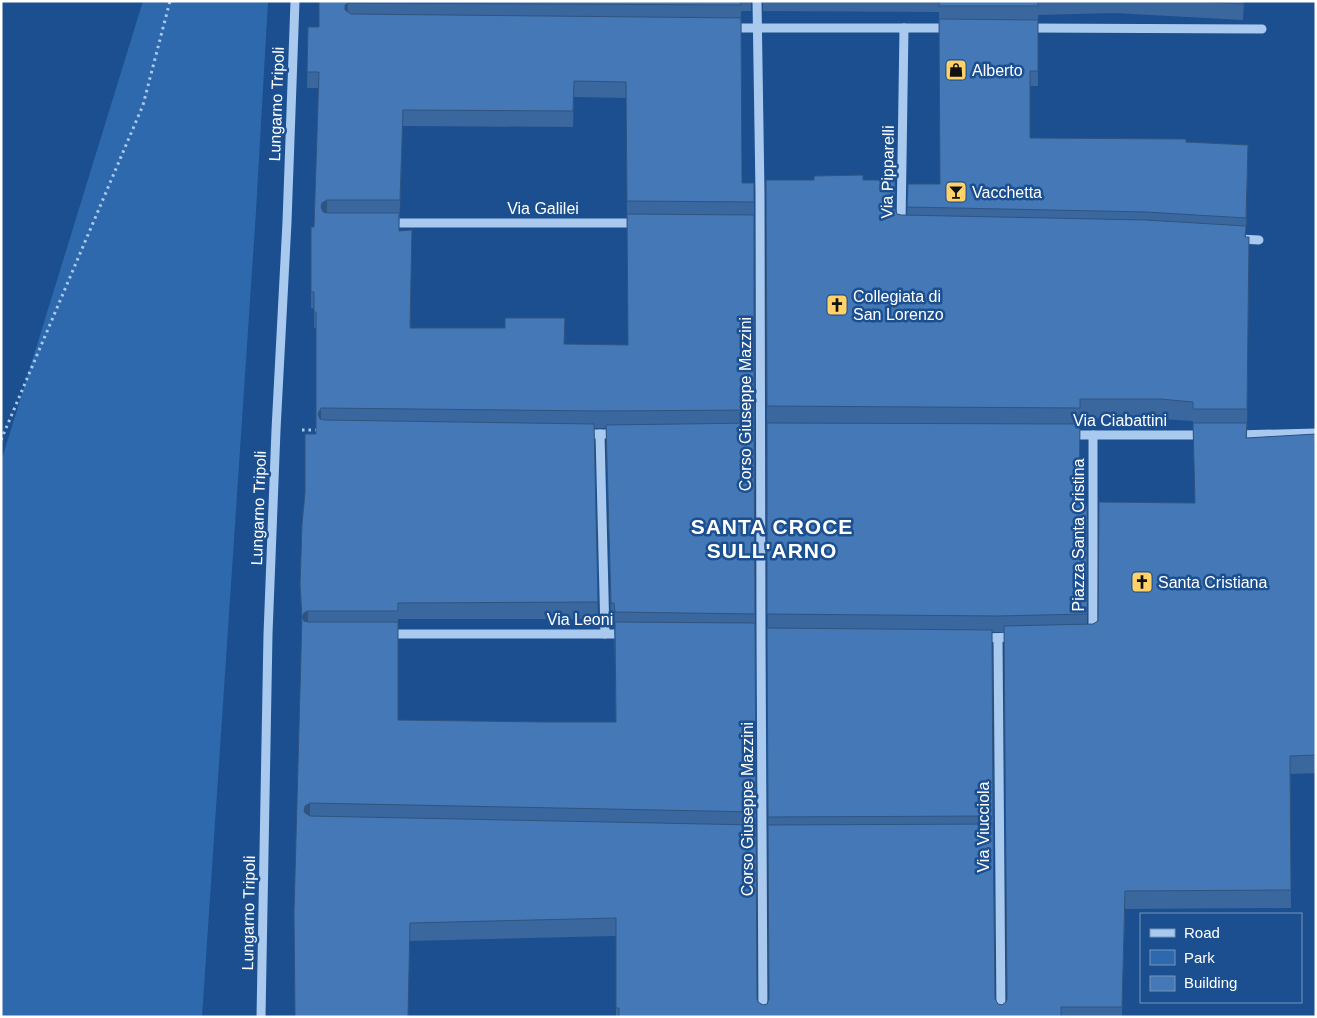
<svg xmlns="http://www.w3.org/2000/svg" width="1317" height="1018" font-family="Arial,sans-serif">
	<style>
		.green { fill: #2e69ad }
		.lines { fill: none; stroke-linecap: round; stroke-linejoin: round }
		.path { stroke: #a9c9ee; stroke-width: 3; stroke-dasharray: 2.5 4; stroke-linecap: butt }
		.minor { stroke: #a9c9ee; stroke-width: 9 }
		.wall { fill: #3a679d; fill-rule: evenodd }
		.shaded-wall { fill: #305480 }
		.building { fill: #4478b7; stroke: #305480 }
		.labels { text-anchor: middle; stroke-width: 5; stroke-linejoin: round; paint-order: stroke }
		.poi-label { font-size: 16px; fill: #fff; stroke: #1b4f8f; text-anchor: start }
		.street-label { font-size: 16px; fill: #fff; stroke: #1b4f8f }
		.district-label { font-size: 21px; font-weight: bold; letter-spacing: 1px; fill: #fff; stroke: #1b4f8f }
	</style>
	<rect width="100%" height="100%" fill="#1b4f8f"/>
	<!-- green -->
	<path class="green" d="M143,1H268L256,211L202,1017H1V462Z"/>
	<g class="lines">
		<!-- path -->
		<g class="path">
			<path d="M302,430H318"/>
			<path d="M1,440L143,105L170,1"/>
		</g>
		<!-- minor -->
		<g class="minor">
			<path d="M757,1L760,193L761,635L763,1017"/>
			<path d="M729,28H949"/>
			<path d="M1027,28L1262,29"/>
			<path d="M388,223H637"/>
			<path d="M901,226L904,28"/>
			<path d="M1239,239L1259,240"/>
			<path d="M584,434H618"/>
			<path d="M600,434L605,634"/>
			<path d="M1069,435H1206"/>
			<path d="M1093,435V635"/>
			<path d="M1236,435L1316,433"/>
			<path d="M387,634H626"/>
			<path d="M982,638L1016,637"/>
			<path d="M998,638L1001,1017"/>
			<path d="M261,1017L268,634L276,430L287,222L295,1"/>
		</g>
	</g>
	<!-- wall -->
	<path class="wall" d="M319,1H751V11H741L742,183H754L755,623L757,999L758,1002L763,1005L767,1004L769,999L766,180H863L895,210L897,214L901,215H907L908,184H940L939,12L763,11V1H1244L1243,20L1114,13L1038,15V86H1030V138L1186,142L1248,160L1246,233V237H1249L1247,438L1316,434V773L1290,774L1291,908L1125,909L1122,1017H616V936L410,941L295,1017L302,627L300,584L316,434V328H314V309L311,308V227H314L319,88H307L308,27H319ZM574,97L626,98L628,345L565,344L411,328L399,231L403,126L573,127ZM1080,418L1160,419L1193,421V428L1195,503L1098,621L1093,624H1087V505H1079ZM594,428H606L611,619H614L616,722H544L398,720V619H598ZM992,632H1004L1007,999L1006,1002L1002,1005L998,1004L995,999Z"/>
	<!-- shaded-wall -->
	<g class="shaded-wall">
		<path d="M348,3V19L345,21V5Z"/>
		<path d="M574,81V97L573,127V111Z"/>
		<path d="M403,110V126L400,217V200Z"/>
		<path d="M1248,145V160L1246,233V218Z"/>
		<path d="M327,200V217L321,207L322,203Z"/>
		<path d="M321,408V424L318,414Z"/>
		<path d="M308,611V628L302,617L304,613Z"/>
		<path d="M310,803V822L304,812L305,806Z"/>
	</g>
	<!-- building -->
	<g class="building">
		<path d="M319,1H740L741,5L348,3L345,5V10L351,14L741,18L742,183H754V202L627,201L626,82L574,81L573,111L403,110L400,200H327L322,203L321,207L323,212L327,213H399V231L412,230L410,328H505V318H565L564,344L628,345L627,214L754,215V410L600,411L321,408L318,414L320,419L324,420L594,424L598,602L398,603V611H308L304,613L302,617L300,584L302,524L305,492V434H316V312H314V292H311V227H314L319,72H307L308,27H319Z"/>
		<rect x="939" y="1" width="99" height="5"/>
		<path d="M1195,1H1243V4Z"/>
		<path d="M939,19L1038,20V71H1030V138L1186,139V142L1248,145L1246,218L1146,212L907,207L908,184H940Z"/>
		<path d="M863,175V180H895V209L897,214L901,215L1146,220L1246,226L1245,237H1249L1247,409H1193V402L1160,399H1080V408L767,406L766,180H814V176Z"/>
		<path d="M754,423L755,614L615,612L614,603H611L606,425Z"/>
		<path d="M767,423L1080,424L1079,505H1087V614L998,616L767,614Z"/>
		<path d="M1193,423H1247L1246,438L1316,434V755L1290,756L1291,890L1125,891L1122,1007H1061V1017H619V1008H616V918L410,923L408,1017H295L294,912L302,616L304,621L308,622H398V720L544,722H616L615,622L755,623L756,812L310,803L305,806L304,812L310,816L756,825L757,999L758,1002L763,1005L767,1004L769,999L768,825L993,824L995,999L998,1004L1002,1005L1006,1002L1007,999L1004,626L1093,624L1098,621L1099,502L1195,503Z"/>
		<path d="M767,628L992,630L993,816L768,817Z"/>
	</g>
	<!-- icons -->
	<defs>
		<g id="shop-square" transform="scale(1.125)"><rect x="-9" y="-9" width="18" height="18" rx="4" fill="#ffd166" stroke="#1b4f8f"/><path d="M-5-2.5h2.3a2.7 3.5 0 0 1 5.4 0H5L5.5 6h-11ZM-1.5-2.5h3a1.5 2.3 0 0 0-3 0Z" fill="#111"/></g>
		<g id="bar-square" transform="scale(1.125)"><rect x="-9" y="-9" width="18" height="18" rx="4" fill="#ffd166" stroke="#1b4f8f"/><path d="M-6-5H6L.8 .8V4.5H3.5V6h-7V4.5H-.8V.8Z" fill="#111"/></g>
		<g id="church-square" transform="scale(1.125)"><rect x="-9" y="-9" width="18" height="18" rx="4" fill="#ffd166" stroke="#1b4f8f"/><path d="M-1.2-6h2.4v3.5h3.3v2.4h-3.3V6h-2.4V-.1h-3.3v-2.4h3.3Z" fill="#111"/></g>
	</defs>
	<g fill-rule="evenodd">
		<use href="#shop-square" x="956" y="70"/>
		<use href="#bar-square" x="956" y="192"/>
		<use href="#church-square" x="837" y="305"/>
		<use href="#church-square" x="1142" y="582"/>
	</g>
	<g class="labels">
		<!-- poi labels -->
		<g class="poi-label">
			<text x="972" y="76">Alberto</text>
			<text x="972" y="198">Vacchetta</text>
			<text x="853" y="302">Collegiata di<tspan x="853" dy="18">San Lorenzo</tspan></text>
			<text x="1158" y="588">Santa Cristiana</text>
		</g>
		<!-- street labels -->
		<g class="street-label">
			<text transform="translate(276 104) rotate(-88)" y="6">Lungarno Tripoli</text>
			<text transform="translate(887 172) rotate(-89)" y="6">Via Pipparelli</text>
			<text x="543" y="214">Via Galilei</text>
			<text transform="translate(745 404) rotate(-90)" y="6">Corso Giuseppe Mazzini</text>
			<text x="1120" y="426">Via Ciabattini</text>
			<text transform="translate(258 508) rotate(-88)" y="6">Lungarno Tripoli</text>
			<text transform="translate(1078 535) rotate(-90)" y="6">Piazza Santa Cristina</text>
			<text x="580" y="625">Via Leoni</text>
			<text transform="translate(747 809) rotate(-90)" y="6">Corso Giuseppe Mazzini</text>
			<text transform="translate(983 827) rotate(-90)" y="6">Via Viucciola</text>
			<text transform="translate(248 913) rotate(-89)" y="6">Lungarno Tripoli</text>
		</g>
		<!-- district labels -->
		<g class="district-label">
			<text x="772" y="534">SANTA CROCE<tspan x="772" dy="24">SULL'ARNO</tspan></text>
		</g>
	</g>
	<!-- border -->
	<rect width="1317" height="1018" fill="none" stroke="#ffffff" stroke-width="5"/>
	<!-- legend -->
	<rect x="1140" y="913" width="162" height="90" fill="#1b4f8f" stroke="#7695bc"/>
	<rect x="1150" y="929" width="25" height="8" fill="#a9c9ee" stroke="#7695bc"/>
	<text x="1184" y="938" font-size="15" fill="#ffffff">Road</text>
	<rect x="1150" y="950" width="25" height="15" fill="#2e69ad" stroke="#7695bc"/>
	<text x="1184" y="963" font-size="15" fill="#ffffff">Park</text>
	<rect x="1150" y="976" width="25" height="15" fill="#4478b7" stroke="#7695bc"/>
	<text x="1184" y="988" font-size="15" fill="#ffffff">Building</text>
</svg>
